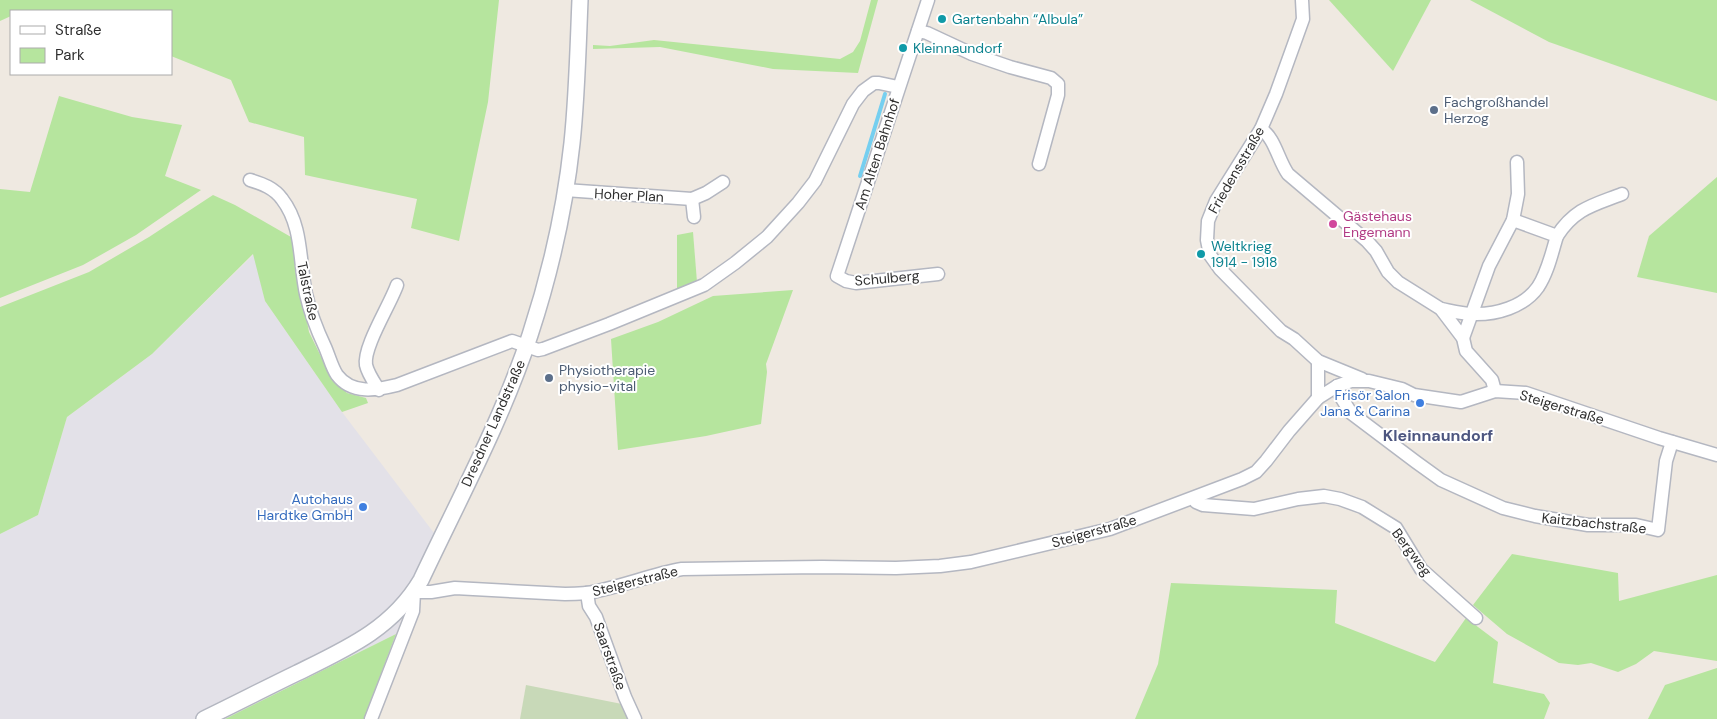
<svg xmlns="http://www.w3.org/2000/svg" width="1717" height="719" font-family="'DM Sans',sans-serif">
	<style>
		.industrial { fill: #e3e1e8 }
		.green { fill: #b6e59e }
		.cemetery { fill: #c8d9b8 }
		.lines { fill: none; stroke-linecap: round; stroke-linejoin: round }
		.stream { stroke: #75cff0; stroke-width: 4 }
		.minor-casing { stroke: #b4b7c1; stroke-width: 15 }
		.tertiary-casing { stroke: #b4b7c1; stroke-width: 18 }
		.minor { stroke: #fff; stroke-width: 12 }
		.tertiary { stroke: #fff; stroke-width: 15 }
		.culture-dot { fill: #0f9aa8; stroke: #fff; stroke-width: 2 }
		.service-dot { fill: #5c6f8a; stroke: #fff; stroke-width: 2 }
		.hotel-dot { fill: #d1479c; stroke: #fff; stroke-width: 2 }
		.shop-dot { fill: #3f7fe0; stroke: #fff; stroke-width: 2 }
		.labels { text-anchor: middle; stroke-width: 4; stroke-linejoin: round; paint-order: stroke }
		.culture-label { font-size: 14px; fill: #0d838f; stroke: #fff; text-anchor: start }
		.service-label { font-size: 14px; fill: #4e5e75; stroke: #fff; text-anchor: start }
		.street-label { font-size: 14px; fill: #2e2e2e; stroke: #fff }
		.hotel-label { font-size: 14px; fill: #b23c85; stroke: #fff; text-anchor: start }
		.shop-label { font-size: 14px; fill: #366cbe; stroke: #fff; text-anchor: end }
		.quarter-label { font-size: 16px; font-weight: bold; fill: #4d5680; stroke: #fff }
	</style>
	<rect width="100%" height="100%" fill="#efe9e1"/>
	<!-- industrial -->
	<path class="industrial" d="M254,254L265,301L342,412L434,533L396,634L225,719H0V534L38,515L67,417L152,354Z"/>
	<!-- green -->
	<g class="green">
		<path d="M0,0H499L488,102L459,241L411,228L417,199L305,175L304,137L249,122L231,80L171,56V11H11V16L0,21Z"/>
		<path d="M871,0H878L858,73L773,69L660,47L593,49V45L610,46L654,40L840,59L853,52L860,41Z"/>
		<path d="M1329,0H1431L1393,71Z"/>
		<path d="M1470,0H1717V101L1549,42Z"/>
		<path d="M59,96L132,117L182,125L165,176L201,190L136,235L83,265L0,298V189L30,192Z"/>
		<path d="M1717,177V293L1637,277L1649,236Z"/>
		<path d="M213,195L235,205L291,237L309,332L332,379L347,393L366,398L368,403L342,412L265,301L253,254L152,354L67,417L38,515L0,534V307L89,272L149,237Z"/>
		<path d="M693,232L697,282L677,291V235Z"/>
		<path d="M793,290L766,364L767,372L761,424L706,436L618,450L611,339L658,322L713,296Z"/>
		<path d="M1512,554L1618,573L1619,601L1717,575V661L1654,651L1636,664L1618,672L1591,663L1578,665L1559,663L1507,634L1473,605Z"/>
		<path d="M1171,583L1337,590L1335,623L1435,662L1466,618L1498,642L1493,683L1544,694L1550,703L1544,719H1135L1158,664Z"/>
		<path d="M396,634L364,719H225Z"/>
		<path d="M1717,668V719H1648L1665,685Z"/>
	</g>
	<!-- cemetery -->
	<path class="cemetery" d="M526,685L622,704L628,719H520Z"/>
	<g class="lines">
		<!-- stream -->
		<path class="stream" d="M860,176L885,94"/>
		<!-- minor casing -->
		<g class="minor-casing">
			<g id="minor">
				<path d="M928,0L837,276L846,281L856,283L938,274"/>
				<path d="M1302,0L1303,19L1276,94L1261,129L1216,201L1208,221L1207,240L1210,255L1220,269L1281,331L1294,339L1318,361L1362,379"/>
				<path d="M918,31L927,33L972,54L1010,67L1051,78L1058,84V95L1039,164"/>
				<path d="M1261,129C1275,138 1278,160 1288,174L1367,241L1376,251L1388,272L1398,282L1441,309L1463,338L1466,351L1492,380L1495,391"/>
				<path d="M250,180C263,184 274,188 282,199C303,226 299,261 306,294C310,312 317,330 325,347C329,356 332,368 337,375C352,395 377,390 397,385L512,341L538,350L543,349L609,324L704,285L735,263L767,237L798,203L815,181L853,104L863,91L874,83H879L898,87"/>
				<path d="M565,190L692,199L706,193L723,182"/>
				<path d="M692,199L694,217"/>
				<path d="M1557,236C1575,208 1594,205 1622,194"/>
				<path d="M1441,309C1451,311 1462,314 1472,314C1496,315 1524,307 1538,287C1548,272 1552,252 1557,236L1513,220"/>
				<path d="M1463,338L1489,266L1513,220L1518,194L1517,162"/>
				<path d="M1337,386L1341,397L1351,413L1416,462L1441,480L1503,508L1535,516L1588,525H1636L1658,530L1666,461L1672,442"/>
				<path d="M379,390C374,382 368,374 366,365C363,347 390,305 397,285"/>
				<path d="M1318,398V361"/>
				<path d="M1195,498L1196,502L1203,505L1254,509L1298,499L1324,496L1340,499L1362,507L1396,528L1421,569L1476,618"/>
				<path d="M587,593L589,606L596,617L625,697L635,719"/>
				<path d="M371,719L413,611L414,592H431L455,588L565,594C576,594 587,594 597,591C626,585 653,574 682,569L822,567L896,568L940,566L971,562L1110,529L1242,479L1256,472L1266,461L1289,431L1318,398L1337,386L1351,381H1369L1402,389L1414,395L1461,402L1495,391L1526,393L1659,438L1717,455"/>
			</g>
		</g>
		<!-- tertiary casing -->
		<g class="tertiary-casing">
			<path id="tertiary" d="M204,719C235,704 266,688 297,673C346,649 392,629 421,580C459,499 502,420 530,335C550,274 565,208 572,143C577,96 578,48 580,0"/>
		</g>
		<!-- minor -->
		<use href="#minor" class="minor"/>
		<!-- tertiary -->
		<use href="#tertiary" class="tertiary"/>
	</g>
	<!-- markers -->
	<g class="culture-dot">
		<circle cx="942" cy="19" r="5"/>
		<circle cx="903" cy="48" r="5"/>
		<circle cx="1201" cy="254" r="5"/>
	</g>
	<g class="service-dot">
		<circle cx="1434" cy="110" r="5"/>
		<circle cx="549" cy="378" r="5"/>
	</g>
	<circle class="hotel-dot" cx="1333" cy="224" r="5"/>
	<g class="shop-dot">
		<circle cx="1420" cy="403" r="5"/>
		<circle cx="363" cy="507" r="5"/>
	</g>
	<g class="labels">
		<!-- culture labels -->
		<g class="culture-label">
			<text x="952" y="24">Gartenbahn “Albula”</text>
			<text x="913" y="53">Kleinnaundorf</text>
			<text x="1211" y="251">Weltkrieg<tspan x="1211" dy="16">1914 - 1918</tspan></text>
		</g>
		<!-- service labels -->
		<g class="service-label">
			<text x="1444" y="107">Fachgroßhandel<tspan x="1444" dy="16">Herzog</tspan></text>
			<text x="559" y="375">Physiotherapie<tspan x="559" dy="16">physio-vital</tspan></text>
		</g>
		<!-- street labels -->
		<g class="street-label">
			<text transform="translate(877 154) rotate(-72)" y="5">Am Alten Bahnhof</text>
			<text transform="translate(1236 170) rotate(-60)" y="5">Friedensstraße</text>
			<text transform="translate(629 195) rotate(3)" y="5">Hoher Plan</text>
			<text transform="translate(887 278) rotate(-5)" y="5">Schulberg</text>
			<text transform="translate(308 291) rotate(78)" y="5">Talstraße</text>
			<text transform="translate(1562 407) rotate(17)" y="5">Steigerstraße</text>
			<text transform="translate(493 423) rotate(-66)" y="5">Dresdner Landstraße</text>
			<text transform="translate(1594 523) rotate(6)" y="5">Kaitzbachstraße</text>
			<text transform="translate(1094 531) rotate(-16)" y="5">Steigerstraße</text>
			<text transform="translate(1412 552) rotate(53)" y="5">Bergweg</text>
			<text transform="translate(635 581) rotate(-14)" y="5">Steigerstraße</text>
			<text transform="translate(610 656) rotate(70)" y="5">Saarstraße</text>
		</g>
		<!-- hotel labels -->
		<g class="hotel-label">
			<text x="1343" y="221">Gästehaus<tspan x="1343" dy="16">Engemann</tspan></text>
		</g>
		<!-- shop labels -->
		<g class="shop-label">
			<text x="1410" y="400">Frisör Salon<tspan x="1410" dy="16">Jana &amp; Carina</tspan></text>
			<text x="353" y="504">Autohaus<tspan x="353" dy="16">Hardtke GmbH</tspan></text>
		</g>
		<!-- quarter labels -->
		<g class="quarter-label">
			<text x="1438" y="441">Kleinnaundorf</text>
		</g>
	</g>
	<!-- legend -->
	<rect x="10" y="10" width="162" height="65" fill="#ffffff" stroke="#ababab"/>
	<rect x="20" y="26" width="25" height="8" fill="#ffffff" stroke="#ababab"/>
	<text x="55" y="35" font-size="15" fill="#2e2e2e">Straße</text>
	<rect x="20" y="48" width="25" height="15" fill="#b6e59e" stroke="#ababab"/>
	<text x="55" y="60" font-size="15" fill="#2e2e2e">Park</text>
</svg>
